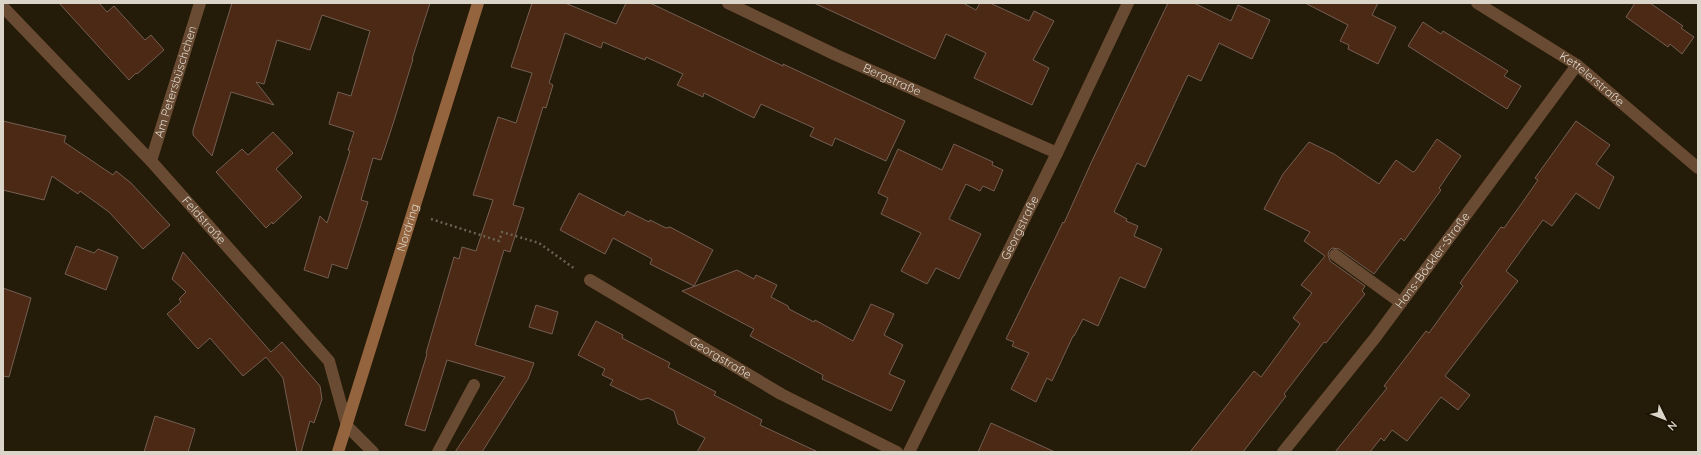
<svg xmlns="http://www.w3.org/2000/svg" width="1701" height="455" font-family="Quicksand,sans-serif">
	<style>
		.building { fill: #4b2915; stroke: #745e52 }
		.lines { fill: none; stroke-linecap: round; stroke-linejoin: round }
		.path { stroke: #6a6352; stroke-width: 2.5; stroke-dasharray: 2 3; stroke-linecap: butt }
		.lane { stroke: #694b33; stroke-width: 12 }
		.street { stroke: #694b33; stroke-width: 12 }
		.secondary { stroke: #94643e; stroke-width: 12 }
		.labels { text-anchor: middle; stroke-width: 3; stroke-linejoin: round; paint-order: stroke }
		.street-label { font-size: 12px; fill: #dbd5c9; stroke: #1b1202 }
	</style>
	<rect width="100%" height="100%" fill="#241b08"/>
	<!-- building -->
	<g class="building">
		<path d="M59,3H99L107,12L114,6L145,40L151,35L164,50L137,74L136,73L129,80Z"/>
		<path d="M232,3H430L412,59H413L393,124L381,160L373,158L361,200L368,202L347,269L332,264L328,278L304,270L320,216L327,223L350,151L348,150L354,132L329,124L338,92L351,96L370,31L322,15L310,50L277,40L264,84L256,82L274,105L231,92L212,156L193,135V130Z"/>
		<path d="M532,3H565L616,24L626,3H650L783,66V64L905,121L886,161L835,138L832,146L810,136L814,128L761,104L754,118L704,93L703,97L677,85L683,74L646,57L645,60L603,42L601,48L565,33L549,83L553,85L546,108L543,107L513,205L524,208L510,252L504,250L475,345L534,363L528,379L482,452H455L505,377L447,360L425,431L405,425L427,354L426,353L454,257L459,259L462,247L476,251L493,200L473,195L498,117L516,123L532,73L511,67Z"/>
		<path d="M814,3H963L976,10L980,3H990L1029,21L1034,11L1054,21L1033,60L1049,68L1032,105L974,78L986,53L946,34L935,59Z"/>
		<path d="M1168,3H1194L1231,21L1238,5L1270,20L1252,59L1219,43L1201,81L1188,75L1145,167L1137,163L1114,212L1127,219L1126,221L1138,226L1134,236L1162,249L1145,288L1120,277L1098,326L1083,319L1074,336H1073L1052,381L1047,378L1036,402L1011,389L1029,353L1012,346L1014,342L1006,339L1063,222L1064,223L1091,163Z"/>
		<path d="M1305,3H1378L1372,15L1396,27L1378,64L1348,49L1349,45L1340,41L1348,25Z"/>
		<path d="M1635,3H1650L1683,26L1681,28L1694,37L1682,54L1670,44L1668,47L1626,17Z"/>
		<path d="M1423,22L1441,34L1443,31L1508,71L1504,76L1521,86L1507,109L1408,46Z"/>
		<path d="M3,121L66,136L64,142L113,175L116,171L131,183L170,225L143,249L109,212L80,191L78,194L52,176L44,200L3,190Z"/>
		<path d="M1576,121L1610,145L1596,164L1614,177L1599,209L1576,193L1552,226L1543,220L1506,271L1518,281L1445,376L1470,395L1458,410L1441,397L1407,441L1392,430L1384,441L1381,438L1370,452H1335L1387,388L1384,386L1426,331L1429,333L1447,308L1463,286L1460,283L1501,227L1504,228L1522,203L1538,180L1535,178Z"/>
		<path d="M273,132L293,153L276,169L302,197L273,224L272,222L266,228L216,172L242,149L248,155Z"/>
		<path d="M1437,139L1461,156L1439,188L1441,190L1404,241L1401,238L1374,274L1339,249L1332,248L1329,251L1328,255L1330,261L1365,286L1362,291L1365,294L1326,343L1324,342L1284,394L1286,396L1243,452H1190L1254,371L1261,377L1300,324L1293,318L1312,293L1301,285L1325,256L1304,241L1310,232L1264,209L1283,174L1309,142L1334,154L1379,184L1396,160L1413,172L1415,171Z"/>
		<path d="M954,144L993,162L992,165L1003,170L994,191L983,186L980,191L966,184L949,219L981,234L959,279L936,268L927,284L901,271L921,233L881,214L888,198L878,193L898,149L942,170Z"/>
		<path d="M579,193L624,216L627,211L649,222L650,220L666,228L670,227L713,250L694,286L650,264L652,259L613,238L605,254L560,230Z"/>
		<path d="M76,246L94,253L98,249L118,257L106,290L65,274Z"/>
		<path d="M183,252L271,352L282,342L320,386L322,399L314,423L310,421L301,452H297L283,378L266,357L243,376L210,338L198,349L167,314L181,302L179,299L186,292L172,279Z"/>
		<path d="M737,270L754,279L756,275L777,285L771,297L788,306L789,309L814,322L815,320L853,341L871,304L894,314L884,335L903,345L889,374L905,381L891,411L822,379L823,375L750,336L754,329L682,291Z"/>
		<path d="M3,288L31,298L9,377L3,376Z"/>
		<path d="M536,305L558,312L552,334L529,327Z"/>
		<path d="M596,321L623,335L622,338L670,363L668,367L716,392L714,395L762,420L760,425L818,452H697L705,438L678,424L674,411L648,398L641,400L610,385L613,380L602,375L605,369L578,355Z"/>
		<path d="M155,416L195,429L188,452H144Z"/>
		<path d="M991,423L1055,452H978Z"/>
	</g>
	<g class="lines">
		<!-- path -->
		<path class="path" d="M431,219L499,241L502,232L539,243L575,269"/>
		<!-- lane -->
		<g class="lane">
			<path d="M1335,255L1401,303"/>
			<path d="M438,452L474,385"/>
		</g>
		<!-- street -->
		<g class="street">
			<path id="s1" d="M728,3L836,55L1057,153"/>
			<path id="s2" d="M1477,3L1577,65L1698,168"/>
			<path id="s3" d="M3,7L151,161L329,361L347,426L373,452"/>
			<path id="s4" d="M151,161L200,3"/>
			<path id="s5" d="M590,280L781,394L897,452"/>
			<path id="s6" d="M909,452L1057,153L1128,3"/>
			<path id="s7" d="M1283,452L1375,338L1577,65"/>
		</g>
		<!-- secondary -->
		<path class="secondary" id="s8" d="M338,452L478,3"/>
	</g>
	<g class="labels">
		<!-- street labels -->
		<g class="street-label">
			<text dy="4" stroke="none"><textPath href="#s1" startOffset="181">Bergstraße</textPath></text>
			<text dy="4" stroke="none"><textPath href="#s2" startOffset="138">Kettelerstraße</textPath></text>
			<text dy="4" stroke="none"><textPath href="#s4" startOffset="83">Am Petersbüschchen</textPath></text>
			<text dy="4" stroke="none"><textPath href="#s3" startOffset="293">Feldstraße</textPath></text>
			<text dy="4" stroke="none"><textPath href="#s8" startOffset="235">Nordring</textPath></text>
			<text dy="4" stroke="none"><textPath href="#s6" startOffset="250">Georgstraße</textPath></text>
			<text dy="4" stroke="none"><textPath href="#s7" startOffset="243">Hans-Böckler-Straße</textPath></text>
			<text dy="4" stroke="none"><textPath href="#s5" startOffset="152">Georgstraße</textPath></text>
		</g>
	</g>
	<!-- border -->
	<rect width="1701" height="455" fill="none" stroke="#dbd5c9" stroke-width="8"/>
	<!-- north arrow -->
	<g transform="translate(1665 419) rotate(133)" stroke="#1b1202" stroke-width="3" paint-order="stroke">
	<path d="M0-3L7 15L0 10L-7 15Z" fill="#dbd5c9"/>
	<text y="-6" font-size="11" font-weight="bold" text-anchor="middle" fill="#dbd5c9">N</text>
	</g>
</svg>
